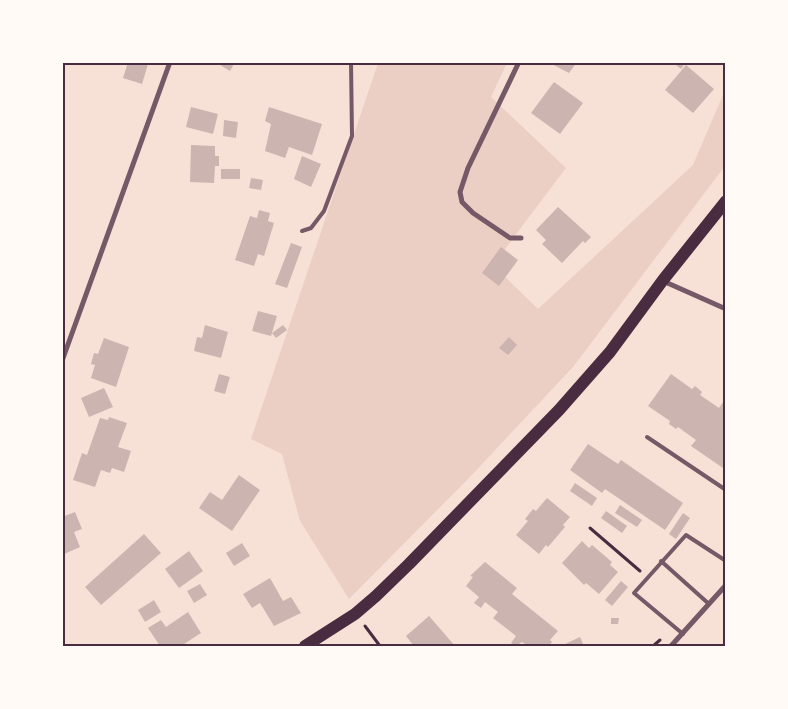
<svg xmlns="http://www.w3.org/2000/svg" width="788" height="709" font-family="'IBM Plex Sans',sans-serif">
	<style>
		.green { fill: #ebcfc5 }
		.building { fill: #ccb4b1 }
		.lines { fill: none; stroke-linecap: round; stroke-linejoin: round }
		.path { stroke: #4a2c40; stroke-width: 3 }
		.service { stroke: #755966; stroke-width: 4 }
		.minor { stroke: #755966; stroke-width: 5 }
		.primary { stroke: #4a2c40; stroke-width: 12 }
		.neatline { fill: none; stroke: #4a2c40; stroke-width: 2 }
	</style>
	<rect width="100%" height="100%" fill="#f7e1d7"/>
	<!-- green -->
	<path class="green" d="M378,63H507L491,97L566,168L493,265L538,309L693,165L725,90V166L573,367L468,479L349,599L300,521L282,454L251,439Z"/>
	<!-- building -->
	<g class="building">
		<path d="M128,62L148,64L142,84L123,78Z"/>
		<path d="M215,62H235L230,71Z"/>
		<path d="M548,62H577L569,73Z"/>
		<path d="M672,62H686L681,69Z"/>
		<path d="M686,65L714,89L693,113L665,90Z"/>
		<path d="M554,82L583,103L560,134L531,113Z"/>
		<path d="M191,107L218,114L213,134L186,127Z"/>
		<path d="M269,107L322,124L312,155L289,147L285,158L265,151L271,124L265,121Z"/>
		<path d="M224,120L238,122L236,138L223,136Z"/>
		<path d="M191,145L215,146V156H219V166H215L214,183L190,182Z"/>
		<path d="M302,156L321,164L311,187L294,179Z"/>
		<rect x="221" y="169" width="19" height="10"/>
		<path d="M251,178L263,180L261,190L249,188Z"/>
		<path d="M558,207L591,237L585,243L583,241L562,263L542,244L546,240L536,230Z"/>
		<path d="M259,210L270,213L268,221L274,223L264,256L258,254L254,266L235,260L250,216L257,218Z"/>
		<path d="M291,243L302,247L287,288L275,284Z"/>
		<path d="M501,247L518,260L499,286L482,273Z"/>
		<path d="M258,311L277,316L271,336L252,331Z"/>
		<path d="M205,325L228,332L221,358L194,351L197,337L202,338Z"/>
		<path d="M283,325L287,330L276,338L272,333Z"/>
		<path d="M509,337L517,345L508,355L499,348Z"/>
		<path d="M104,338L129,347L116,387L91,378L95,365L91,364L94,353L98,354Z"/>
		<path d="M219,374L230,377L225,394L214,391Z"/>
		<path d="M671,374L692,389L695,386L702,392L700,395L719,408L726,398V465L723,468L691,446L696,440L678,427L676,429L669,424L670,421L648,406Z"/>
		<path d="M104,388L113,407L89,417L81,398Z"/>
		<path d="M109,417L127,423L118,447L131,451L124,472L112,468L110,473L101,470L95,487L73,480L82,453L87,455L100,418L108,420Z"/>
		<path d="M588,444L618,464L621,460L683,503L665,530L605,489L602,493L570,470Z"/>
		<path d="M239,475L260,490L232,531L199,508L210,492L222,500Z"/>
		<path d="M575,483L597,498L592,506L570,491Z"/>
		<path d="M547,498L570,517L563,525L565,527L548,547L546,545L539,554L516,535L528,521L525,519L533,509L536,511Z"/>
		<path d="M620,505L642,520L637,527L615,513Z"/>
		<path d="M606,511L627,526L622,533L601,518Z"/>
		<path d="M75,512L82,529L74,532L80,547L62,555V517Z"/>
		<path d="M683,513L690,518L676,539L669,534Z"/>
		<path d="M144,534L161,553L101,605L85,587Z"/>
		<path d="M582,541L589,548L592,545L612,562L610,565L618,572L599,594L586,583L584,585L562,563Z"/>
		<path d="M242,543L250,556L234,566L226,553Z"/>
		<path d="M189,551L203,571L179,588L165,569Z"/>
		<path d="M485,562L517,588L512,594L558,631L550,640L552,642L549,646H528L522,642L516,646L511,643L516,636L493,618L498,612L485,602L481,608L474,603L479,597L466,586L473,577L470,576Z"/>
		<path d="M270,578L283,601L291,597L301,613L274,626L260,603L252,608L243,594Z"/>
		<path d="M621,581L628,587L612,606L605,600Z"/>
		<path d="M200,584L207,595L194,603L187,591Z"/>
		<path d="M154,600L161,612L145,622L138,610Z"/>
		<path d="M188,612L201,633L181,646H160L148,628L161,620L166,627Z"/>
		<path d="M429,616L455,646H412L413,645L406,636Z"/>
		<path d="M611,618H619L618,624H611Z"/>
		<path d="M580,637L583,644L578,646H561Z"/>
	</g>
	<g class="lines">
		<!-- path -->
		<g class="path">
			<path d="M590,528L640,571"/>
			<path d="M365,626L380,646"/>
			<path d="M653,646L660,640"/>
		</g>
		<!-- service -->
		<g class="service">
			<path d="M302,231L311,228L324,211L352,136L351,62"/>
			<path d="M647,437L726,490"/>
			<path d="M661,561L709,604"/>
			<path d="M683,634L634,593L686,535L726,561"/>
		</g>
		<!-- minor -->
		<g class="minor">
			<path d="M519,62L468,168L460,192L462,202L473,213L510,238H521"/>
			<path d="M663,281L726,309"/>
			<path d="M62,361L170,62"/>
			<path d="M671,646L726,585"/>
		</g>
		<!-- primary -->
		<path class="primary" d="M305,646L355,614L376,596L409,564L559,410L610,352L663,280L726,201"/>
	</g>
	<!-- border -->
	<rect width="788" height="709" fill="none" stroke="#fffaf5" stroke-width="128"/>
	<rect x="64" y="64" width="660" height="581" class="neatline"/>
</svg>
